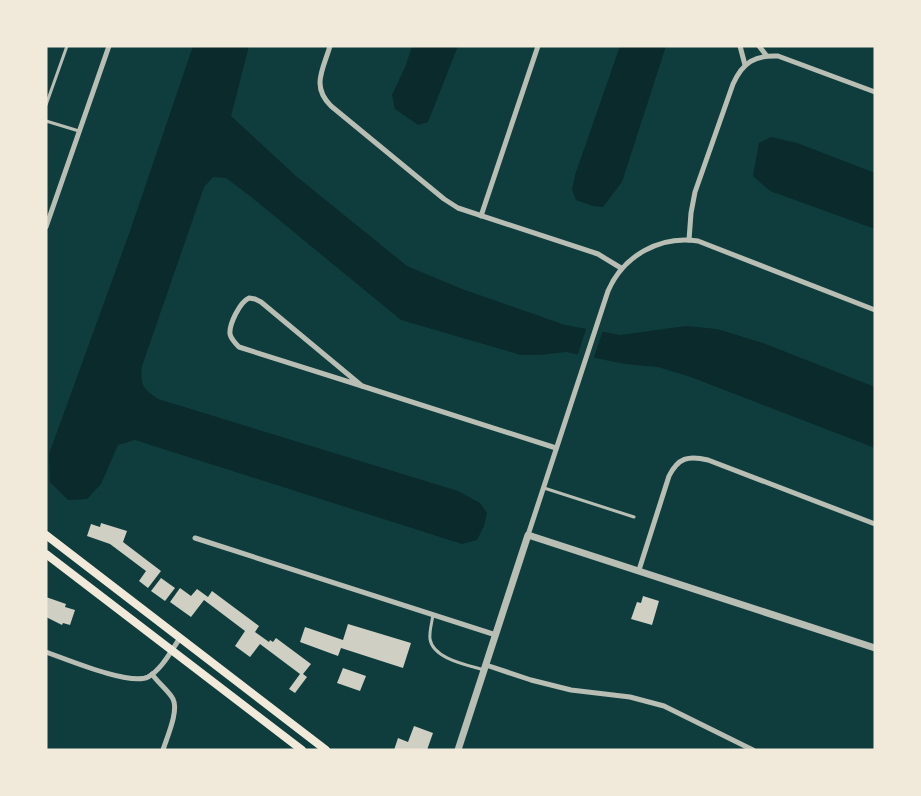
<svg xmlns="http://www.w3.org/2000/svg" width="921" height="796" font-family="Ubuntu,sans-serif">
	<style>
		.water { fill: #0a2a2b }
		.pier { fill: #0f3d3e }
		.building { fill: #cfcfc3 }
		.lines { fill: none; stroke-linecap: round; stroke-linejoin: round }
		.service { stroke: #b8beb3; stroke-width: 3 }
		.minor { stroke: #b8beb3; stroke-width: 5 }
		.tertiary { stroke: #b8beb3; stroke-width: 7 }
		.secondary { stroke: #f1e9da; stroke-width: 8 }
	</style>
	<rect width="100%" height="100%" fill="#0f3d3e"/>
	<!-- water -->
	<g class="water">
		<path d="M193,46H249L231,116L296,176L407,266L462,289L565,325L620,335L686,326L717,329L763,343L875,387V448L688,376L658,367L625,364L566,352L540,355H521L401,320L250,196L226,178L213,177L204,187L142,366C140,385 143,389 158,399L458,491L480,503L487,513L484,526L477,540L462,544L135,440L118,445L101,484L87,499L68,500L50,482L49,454L129,234Z"/>
		<path d="M412,46H458L428,122L418,125L395,109L392,95L406,65Z"/>
		<path d="M620,46H666L622,182L603,207L593,206L576,200L572,190L575,175Z"/>
		<path d="M771,137L797,143L875,173V229L770,191L753,176L759,143Z"/>
	</g>
	<!-- pier -->
	<path class="pier" d="M587,326L603,330L593,360L577,357Z"/>
	<!-- building -->
	<g class="building">
		<path d="M101,523L127,531L123,542L161,571L148,588L139,581L146,571L110,544L87,536L91,524L100,527Z"/>
		<path d="M161,578L175,588L165,601L151,591Z"/>
		<path d="M180,588L191,596L197,589L208,597L212,591L259,626L255,632L269,642L270,640L273,642L276,638L311,664L303,674L307,677L295,693L289,689L300,674L260,644L250,657L235,646L245,631L204,600L191,617L170,602Z"/>
		<path d="M643,596L659,601L652,625L631,619L637,602L641,603Z"/>
		<path d="M46,597L66,604L65,607L75,610L70,625L63,623L62,625L46,617Z"/>
		<path d="M348,624L411,643L403,668L341,648L338,656L300,642L305,627L343,640Z"/>
		<path d="M343,668L366,676L360,691L337,683Z"/>
		<path d="M414,726L433,733L427,750H394L398,738L408,742Z"/>
	</g>
	<g class="lines">
		<!-- service -->
		<g class="service">
			<path d="M46,105L67,46"/>
			<path d="M46,121L79,131"/>
			<path d="M544,488L634,517"/>
			<path d="M433,615C432,622 429,632 430,639C433,659 468,665 484,670"/>
		</g>
		<!-- minor -->
		<g class="minor">
			<path d="M330,46C323,70 311,86 331,106L444,199L458,208L598,254L621,268"/>
			<path d="M740,46L745,65"/>
			<path d="M759,46L766,55"/>
			<path d="M481,216L538,46"/>
			<path d="M46,227L109,46"/>
			<path d="M689,240L691,213L695,192L733,84C743,62 755,55 778,56L875,92"/>
			<path d="M249,298L255,299L261,302L362,386L239,347C235,343 231,339 230,334C229,324 240,302 249,298Z"/>
			<path d="M362,386L556,448"/>
			<path d="M528,535L608,291C623,256 660,235 698,241L875,310"/>
			<path d="M195,538L496,635"/>
			<path d="M639,570L669,476C678,458 688,455 708,460L875,524"/>
			<path d="M46,652C66,659 130,686 148,677C162,669 171,651 180,638"/>
			<path d="M486,665L531,680L571,690L630,697L664,706L753,750"/>
			<path d="M152,674C157,682 169,691 173,699C179,711 167,737 163,750"/>
		</g>
		<!-- tertiary -->
		<path class="tertiary" d="M458,750L528,535L875,648"/>
		<!-- secondary -->
		<g class="secondary">
			<path d="M46,535L326,750"/>
			<path d="M46,554L302,750"/>
		</g>
	</g>
	<!-- border -->
	<rect width="921" height="796" fill="none" stroke="#f1e9da" stroke-width="95"/>
</svg>
